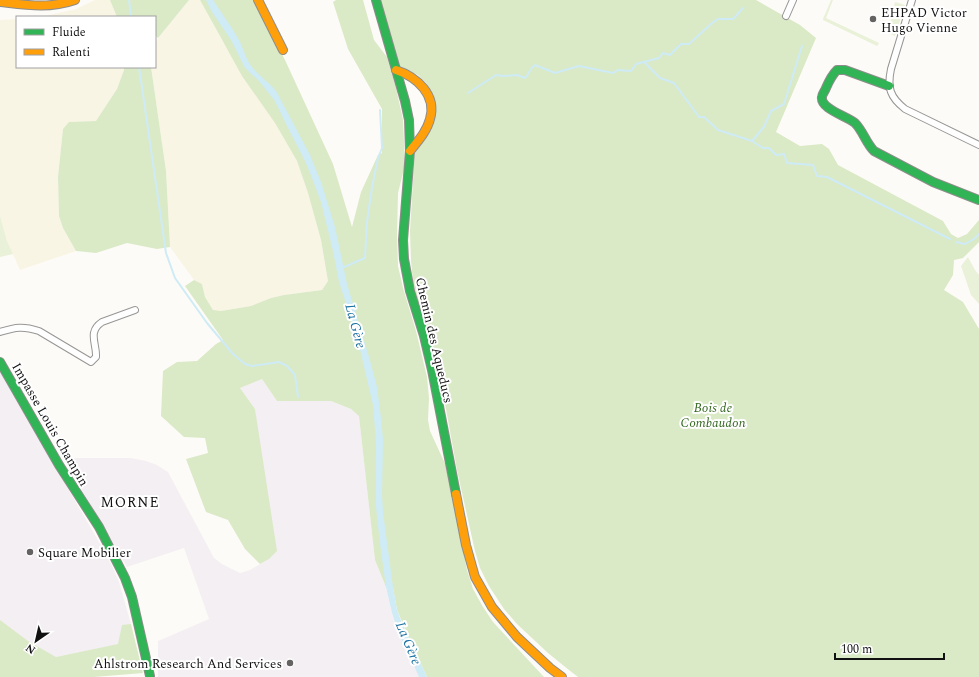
<svg xmlns="http://www.w3.org/2000/svg" width="979" height="677" font-family="Spectral,serif">
	<style>
		.industrial { fill: #f4eff2 }
		.farmland { fill: #f9f5e4 }
		.green { fill: #e9f1d8 }
		.forest { fill: #dae9c6 }
		.water { fill: #ceebf6 }
		.lines { fill: none; stroke-linecap: round; stroke-linejoin: round }
		.stream { stroke: #ceebf6; stroke-width: 2 }
		.street-casing { stroke: #979695; stroke-width: 8 }
		.fast-casing { stroke: #8e8d8b; stroke-width: 10 }
		.slow-casing { stroke: #8e8d8b; stroke-width: 10 }
		.street { stroke: #fffefe; stroke-width: 6 }
		.fast { stroke: #30b455; stroke-width: 8 }
		.slow { stroke: #ff9f0a; stroke-width: 8 }
		.poi-dot { fill: #646362; stroke: #fff; stroke-width: 1.5 }
		.labels { text-anchor: middle; stroke-width: 4; stroke-linejoin: round; paint-order: stroke }
		.poi-label { font-size: 13px; fill: #111; stroke: #fff; text-anchor: start }
		.street-label { font-size: 13px; fill: #111; stroke: #fff }
		.park-label { font-size: 13px; font-style: italic; fill: #356821; stroke: #fff }
		.water-label { font-size: 14px; font-style: italic; fill: #1b71a1; stroke: #fff }
		.neighbourhood-label { font-size: 14px; letter-spacing: 1px; fill: #111; stroke: #fff }
	</style>
	<rect width="100%" height="100%" fill="#fdfbf7"/>
	<!-- industrial -->
	<g class="industrial">
		<path d="M0,372L99,542L111,564L119,582L131,624L122,626L119,644L56,657L28,641L0,620Z"/>
		<path d="M262,379L277,401H331L351,409L359,415L375,560L386,587L392,613L399,635L406,648L419,677H158V641L209,619L184,548L127,567L63,458H131L146,461L157,465L168,472L214,558L222,564L240,573L250,570L269,559L255,409L240,388Z"/>
	</g>
	<!-- farmland -->
	<g class="farmland">
		<path d="M95,0H110L117,17H35L45,16L76,9Z"/>
		<path d="M189,0H200L224,44L275,123L297,161L308,193L321,240L328,281L322,290L284,295L271,298L251,306L221,311L213,310L205,297L202,284L194,280L170,247L166,171L151,67H155V44L158,38Z"/>
		<path d="M17,19V67H124V70L117,89L96,121L70,122L63,129L58,177L59,216L63,228L76,251L20,270L7,241L0,216V20Z"/>
	</g>
	<!-- green -->
	<g class="green">
		<path d="M831,0H833L826,18L879,43L877,46L823,20V19Z"/>
		<path d="M895,2L905,5L895,36L888,33Z"/>
		<path d="M0,216L7,241L13,254L0,257Z"/>
		<path d="M968,257L975,270L979,275V304L971,295L961,266Z"/>
	</g>
	<!-- forest -->
	<g class="forest">
		<path d="M110,0H189L158,38L155,35V17H117Z"/>
		<path d="M200,0H254L285,60L333,164L352,227L361,192L378,155L382,153V109L348,49L333,2L336,0H363L374,40L387,57L396,88L403,120L405,165L398,193L397,235L398,266L403,288L416,331L427,377L429,398L428,420L430,431L447,468L467,570L473,589L483,607L493,622L544,677H427L410,640L397,610L393,588L386,587L375,560L359,416L351,409L331,401H277L262,379L240,388L255,409L277,551L269,559L260,564L245,549L228,520L206,512L186,459L208,453L205,438L184,437L161,416L163,371L177,362L197,361L216,344L223,340L185,286L194,280L202,284L205,297L213,310L221,311L251,306L271,298L284,295L322,290L328,281L321,240L308,193L297,161L275,123L242,76Z"/>
		<path d="M380,0H756L800,25L816,38L776,132L800,146L822,144L829,149L838,165L943,221L951,234L958,238L967,234L979,220V242L963,258L954,260L953,275L944,290L963,302L979,329V677H578L569,670L548,653L517,624L504,609L489,586L480,568L475,551L457,470L446,409L433,348L421,314L413,281L411,261L410,231L415,147L433,114L436,104L432,93L426,83L418,75L398,65Z"/>
		<path d="M124,67H151L166,171L170,247L157,249L127,243L96,253L76,251L63,228L59,216L58,177L63,129L69,122L96,121L117,89L124,70Z"/>
		<path d="M0,620L28,641L56,657L118,644L122,625L131,624L143,673L94,677H0Z"/>
	</g>
	<!-- water -->
	<path class="water" d="M206,0H213C222,14 232,27 240,42C244,50 246,60 252,67C259,76 269,82 276,91L310,155L321,182L335,227L347,284L369,357L377,387L381,418L383,440L382,495L383,512L393,587L397,610L402,623L427,677H419L406,648L399,635L392,613L386,587L380,544L376,507V442L373,405L357,337L339,282L333,251L321,202L312,178L305,161L287,126L275,101L259,81L245,68L231,40L212,12Z"/>
	<g class="lines">
		<!-- stream -->
		<g class="stream">
			<path d="M129,0L131,17"/>
			<path d="M644,62L660,78L674,83L699,117H704L718,130L752,141L763,148H769L776,155L784,154L787,163L813,165L817,176L827,177L950,239"/>
			<path d="M139,67L166,253L175,278L207,323L233,354L245,364L252,366L279,362L287,366L295,375L298,397"/>
			<path d="M468,93L496,75L503,76L517,75L525,78C530,73 529,69 535,65L555,73L579,66L613,73L618,70L631,71L636,64L659,58L663,53L670,55L681,44H689L712,23L718,19H733L743,8"/>
			<path d="M752,141L764,127L771,111L784,104L802,46"/>
			<path d="M956,242L965,244L974,239L979,234"/>
			<path d="M342,268L365,258L367,222L372,187L378,158L382,148L380,110"/>
		</g>
		<!-- street casing -->
		<g class="street-casing">
			<g id="street">
				<path d="M912,0L891,69C887,88 890,97 905,109L979,145"/>
				<path d="M786,16L793,0"/>
				<path d="M0,332C16,327 23,326 39,331L91,362L96,357C97,344 87,332 102,322L135,310"/>
			</g>
		</g>
		<!-- fast casing -->
		<g class="fast-casing">
			<g id="fast">
				<path d="M376,0L405,101L409,120L410,151L403,240L404,259L410,291L424,336L432,370L456,494"/>
				<path d="M889,86L845,70H837C832,75 829,81 826,88C825,91 822,94 822,97C820,109 847,116 855,123C863,131 866,143 874,151L933,182L979,200"/>
				<path d="M0,362L59,465L99,527L125,578L132,597L150,676"/>
			</g>
		</g>
		<!-- slow casing -->
		<g class="slow-casing">
			<g id="slow">
				<path d="M258,0L283,50"/>
				<path d="M0,2C26,5 49,9 75,0"/>
				<path d="M396,70C417,77 437,95 430,119C427,131 418,141 410,151"/>
				<path d="M456,494L466,545L475,577L492,607L517,637L550,668L562,677"/>
			</g>
		</g>
		<!-- street -->
		<use href="#street" class="street"/>
		<!-- fast -->
		<use href="#fast" class="fast"/>
		<!-- slow -->
		<use href="#slow" class="slow"/>
	</g>
	<!-- markers -->
	<g class="poi-dot">
		<circle cx="873" cy="19" r="4"/>
		<circle cx="30" cy="552" r="4"/>
		<circle cx="290" cy="663" r="4"/>
	</g>
	<g class="labels">
		<!-- poi labels -->
		<g class="poi-label">
			<text x="881" y="17">EHPAD Victor<tspan x="881" dy="15">Hugo Vienne</tspan></text>
			<text x="38" y="557">Square Mobilier</text>
			<text x="282" y="668" text-anchor="end">Ahlstrom Research And Services</text>
		</g>
		<!-- street labels -->
		<g class="street-label">
			<text transform="translate(435 340) rotate(77)" y="5">Chemin des Aqueducs</text>
			<text transform="translate(51 424) rotate(60)" y="5">Impasse Louis Champin</text>
		</g>
		<!-- park labels -->
		<g class="park-label">
			<text x="713" y="412">Bois de<tspan x="713" dy="15">Combaudon</tspan></text>
		</g>
		<!-- water labels -->
		<g class="water-label">
			<text transform="translate(356 326) rotate(75)" y="5">La Gère</text>
			<text transform="translate(409 643) rotate(67)" y="5">La Gère</text>
		</g>
		<!-- neighbourhood labels -->
		<g class="neighbourhood-label">
			<text x="130" y="507">MORNE</text>
		</g>
	</g>
	<!-- legend -->
	<rect x="16" y="16" width="140" height="52" fill="#ffffff" stroke="#a0a0a0"/>
	<rect x="24" y="29" width="20" height="6" fill="#30b455" stroke="#a0a0a0"/>
	<text x="52" y="36" font-size="12" fill="#111111">Fluide</text>
	<rect x="24" y="49" width="20" height="6" fill="#ff9f0a" stroke="#a0a0a0"/>
	<text x="52" y="56" font-size="12" fill="#111111">Ralenti</text>
	<!-- north arrow -->
	<g transform="translate(36 641) rotate(214)" stroke="#ffffff" stroke-width="3" paint-order="stroke">
	<path d="M0-3L7 15L0 10L-7 15Z" fill="#111111"/>
	<text y="-6" font-size="11" font-weight="bold" text-anchor="middle" fill="#111111">N</text>
	</g>
	<!-- scale -->
	<path d="M835 653v6h109v-6" fill="none" stroke="#111111" stroke-width="2"/>
	<text x="841" y="653" font-size="12" fill="#111111" stroke="#ffffff" stroke-width="3" paint-order="stroke">100 m</text>
</svg>
